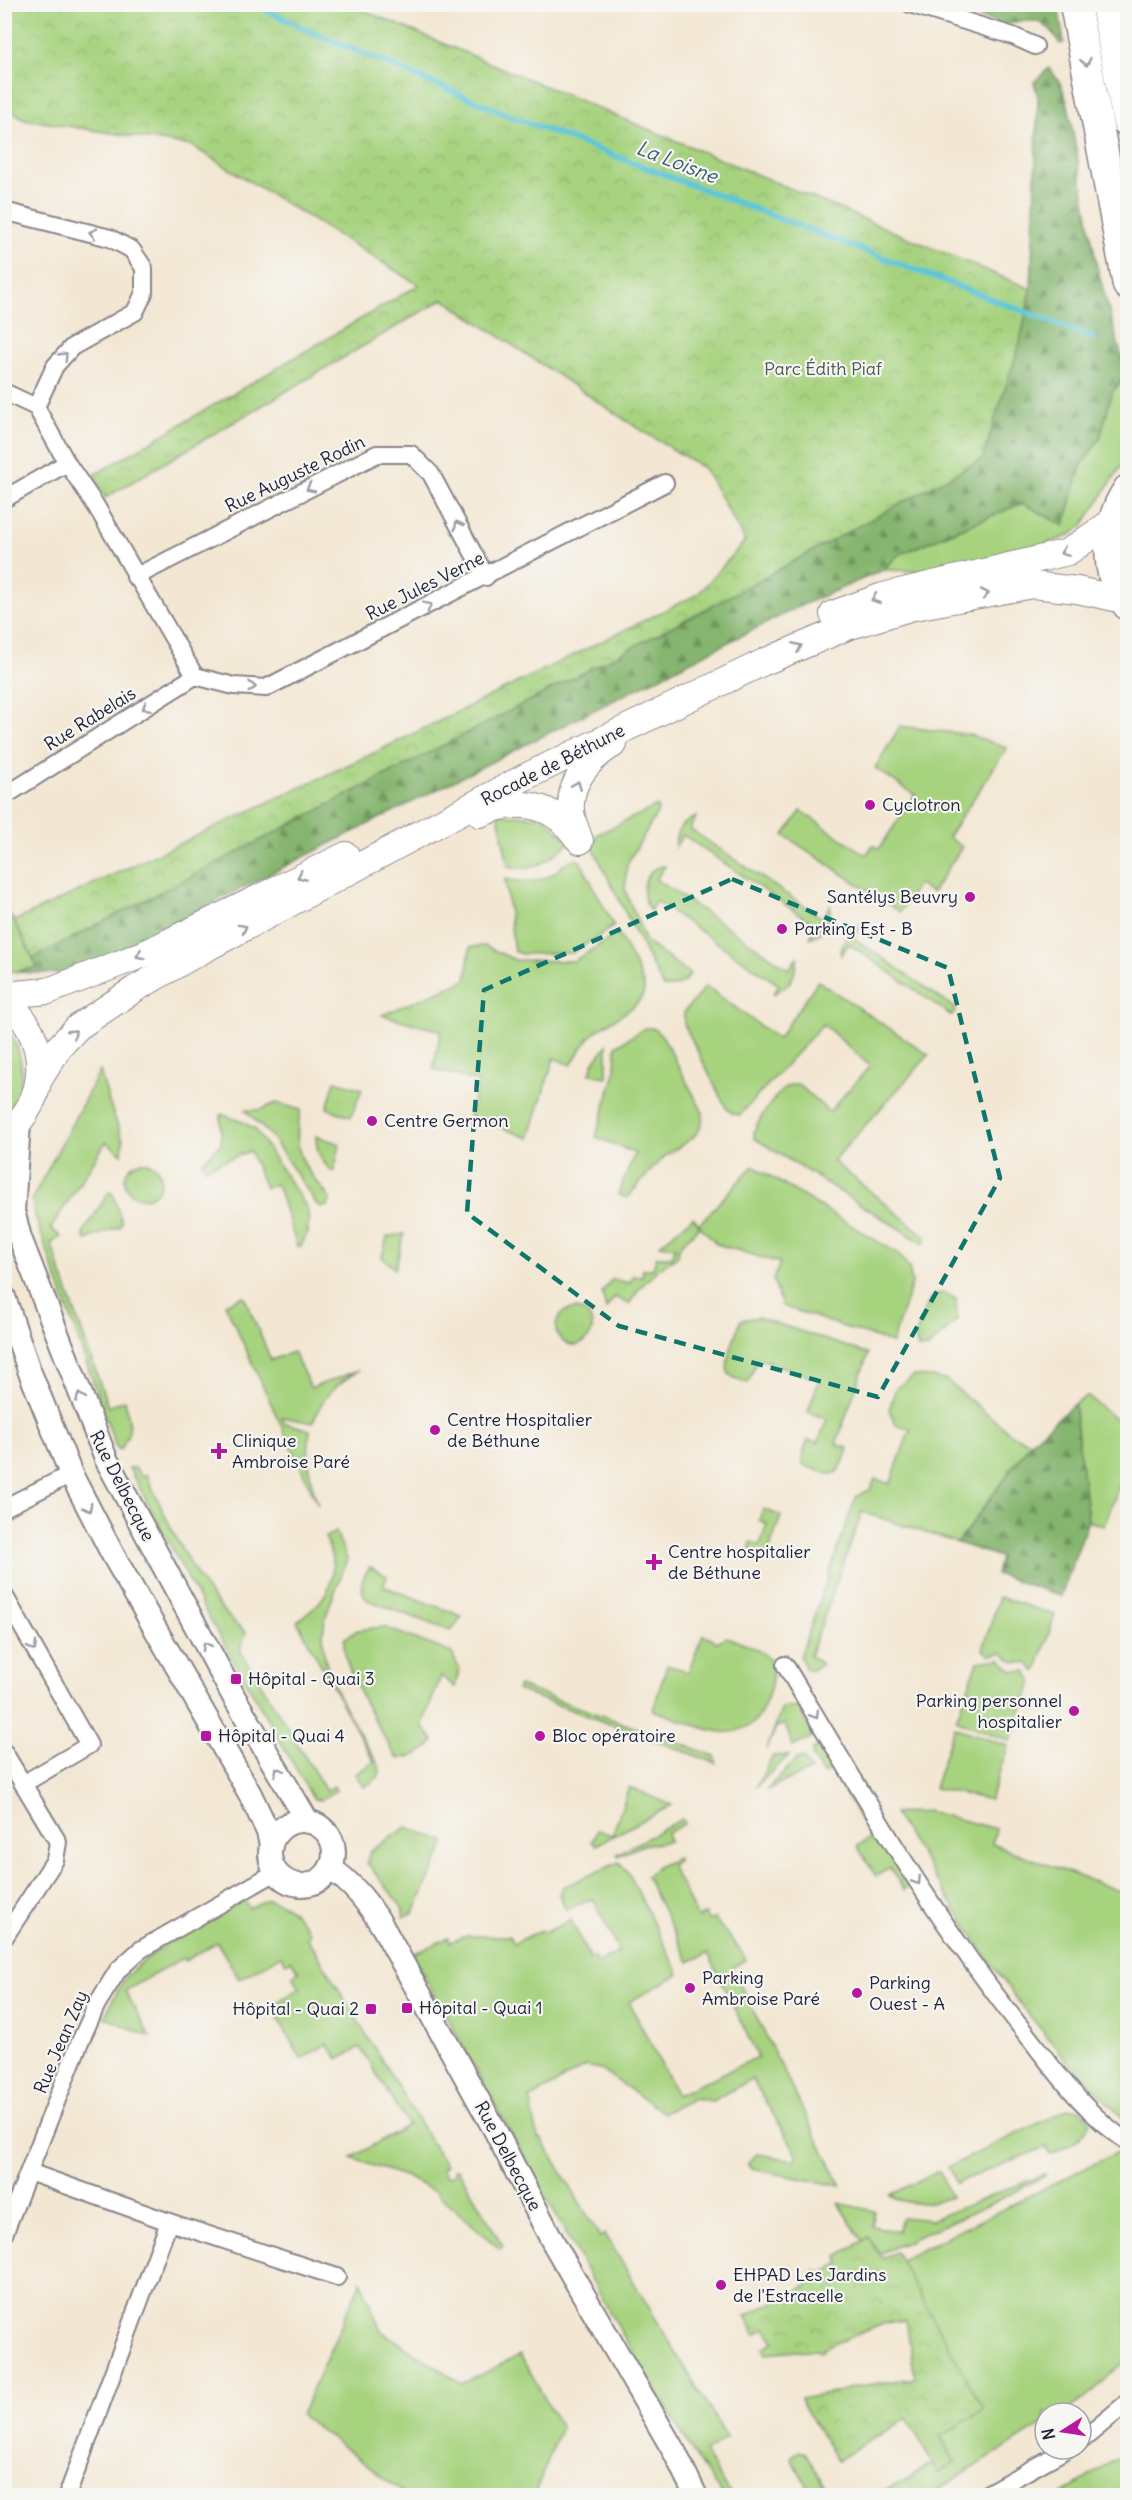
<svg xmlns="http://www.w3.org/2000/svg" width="1132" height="2500" font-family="Delius,sans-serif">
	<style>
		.grass { fill: #a7d37f; stroke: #647a5d; stroke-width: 1.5 }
		.forest { fill: url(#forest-firs); stroke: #546c54; stroke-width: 1.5 }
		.park { fill: url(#park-crowns); stroke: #647a5d; stroke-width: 1.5 }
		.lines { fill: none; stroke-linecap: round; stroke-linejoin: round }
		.stream { stroke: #5cc6d8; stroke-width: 6 }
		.street-casing { stroke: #8a8487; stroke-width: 20 }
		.secondary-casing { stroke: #8a8487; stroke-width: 26 }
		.primary-casing { stroke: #8a8487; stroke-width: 28 }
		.highway-casing { stroke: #8a8487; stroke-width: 33 }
		.street { stroke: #fff; stroke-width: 16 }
		.secondary { stroke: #fff; stroke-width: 22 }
		.primary { stroke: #fff; stroke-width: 26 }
		.highway { stroke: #fff; stroke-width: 30 }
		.oneway { stroke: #9c9ca7 }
		.marked { fill: none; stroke: #0f766e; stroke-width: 4.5; stroke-dasharray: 12 8; stroke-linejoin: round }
		.poi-dot { fill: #b5179e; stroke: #f6f6f2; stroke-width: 2 }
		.labels { text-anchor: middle; stroke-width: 4.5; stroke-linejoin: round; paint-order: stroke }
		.park-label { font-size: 18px; fill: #4a574f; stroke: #f6f6f2 }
		.street-label { font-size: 18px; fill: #22223b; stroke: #f6f6f2 }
		.poi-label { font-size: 18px; fill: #22223b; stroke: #f6f6f2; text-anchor: start }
		.water-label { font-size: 20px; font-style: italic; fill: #365b72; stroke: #f6f6f2 }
	</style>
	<defs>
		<pattern id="forest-firs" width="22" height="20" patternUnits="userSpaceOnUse" patternTransform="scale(1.5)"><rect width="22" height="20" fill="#85b56e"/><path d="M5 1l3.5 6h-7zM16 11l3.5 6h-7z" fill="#6c935c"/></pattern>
		<pattern id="park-crowns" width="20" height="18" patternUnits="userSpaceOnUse" patternTransform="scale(1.5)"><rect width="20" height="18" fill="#a7d37f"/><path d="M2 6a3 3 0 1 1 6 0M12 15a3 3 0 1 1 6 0" fill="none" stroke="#8fb56f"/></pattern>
	</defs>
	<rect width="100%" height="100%" fill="#f6f6f2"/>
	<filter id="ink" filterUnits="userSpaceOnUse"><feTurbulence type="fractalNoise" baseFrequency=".0167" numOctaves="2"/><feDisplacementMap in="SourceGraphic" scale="12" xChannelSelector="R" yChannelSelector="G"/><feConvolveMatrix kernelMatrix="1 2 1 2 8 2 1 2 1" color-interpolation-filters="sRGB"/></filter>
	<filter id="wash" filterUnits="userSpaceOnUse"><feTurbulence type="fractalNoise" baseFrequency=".008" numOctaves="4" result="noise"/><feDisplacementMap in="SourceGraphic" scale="24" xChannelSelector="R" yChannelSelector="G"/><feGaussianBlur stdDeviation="1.35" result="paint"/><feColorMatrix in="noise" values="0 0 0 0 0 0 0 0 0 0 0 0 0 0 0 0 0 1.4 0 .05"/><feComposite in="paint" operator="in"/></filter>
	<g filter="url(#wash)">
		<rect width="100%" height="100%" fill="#f3e7d3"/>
		<!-- grass -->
		<g class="grass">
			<path d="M1127,377V457L1082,527L1070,535L1044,545L977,565L930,571L883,570L898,555L1023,503L1064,525L1081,466L1100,438L1112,392Z"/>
			<path d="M900,726L970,735L1007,748L948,837L962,847L932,893L918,884L900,912L784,835L801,811L866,855L873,845L879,849L915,795L875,768Z"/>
			<path d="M657,806L658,811L627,864L625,890L646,942L690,974C683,985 675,988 663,987L593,848L596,835Z"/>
			<path d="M498,814L543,817L570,842C552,857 534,875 508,866Z"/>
			<path d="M696,817L690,829L822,918L830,906C832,922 826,932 810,938L815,925L683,835L675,847C675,830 681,824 696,817Z"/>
			<path d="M575,859L580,861L614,926L572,953L521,954L514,951L505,879C522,883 539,883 554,873C561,868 565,861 575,859Z"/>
			<path d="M665,866L656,879L789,969L798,956C794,978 794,983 773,994L779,985L656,901L650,911C639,894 642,868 665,866Z"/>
			<path d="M4,907L14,921L37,967L17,972L5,969Z"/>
			<path d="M862,924L854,938L956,1009L952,1016L849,944L841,955C842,938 848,932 862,924Z"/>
			<path d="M618,933C625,947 642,974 644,989C645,1007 605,1022 593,1034C584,1043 578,1054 571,1065L554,1058L529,1138L469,1116L479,1082L433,1069L441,1031L382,1015L466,980L470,947L485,946L515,960L574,961Z"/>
			<path d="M818,981L929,1055L833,1161L926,1237L924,1244L754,1138C751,1127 778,1091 788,1086C791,1084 795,1085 798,1084L829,1112L870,1066L823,1024L740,1115L733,1114L726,1108L684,1024V1012L706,986L778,1039Z"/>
			<path d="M5,1027C27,1055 27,1089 5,1116Z"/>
			<path d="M645,1028H653L663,1037L703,1113C704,1140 677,1145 662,1159C649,1171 639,1185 627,1198L618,1194L635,1153L596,1137L615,1073L616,1046Z"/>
			<path d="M607,1045V1077L590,1074L593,1063Z"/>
			<path d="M100,1071L109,1102L123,1140L122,1154L106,1142L51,1228L61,1237L51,1243L108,1407L125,1400C130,1423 133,1430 120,1450L116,1447L36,1219L32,1199Z"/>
			<path d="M335,1081L362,1089L351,1117L327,1108Z"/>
			<path d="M276,1103L301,1110C294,1139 296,1157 316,1181C322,1188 326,1192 330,1200L327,1206L322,1207L317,1205L272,1137L245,1110H260Z"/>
			<path d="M221,1114L243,1122L255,1129L307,1208C310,1223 309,1232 301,1246H297L277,1184L265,1188L250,1151L205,1168L202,1162L221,1144Z"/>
			<path d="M316,1136L340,1144L334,1172C321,1163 316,1152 316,1136Z"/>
			<circle cx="143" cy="1180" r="18"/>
			<path d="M753,1166L897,1253L909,1267L912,1283L892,1343L782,1306L773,1280L780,1263L717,1244L699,1225C694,1237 678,1240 678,1256L658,1269L639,1289L629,1304L615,1297L606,1309L602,1292L612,1279L630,1283L632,1276H642L643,1269H653L656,1257H672L675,1247L660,1245L693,1217L699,1224Z"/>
			<path d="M109,1192L113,1194L122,1222L120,1227L85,1240L83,1233Z"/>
			<path d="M404,1234L395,1269L382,1257L387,1237Z"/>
			<path d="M943,1293L956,1299L957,1320L928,1348H918L915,1337L928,1303L934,1295Z"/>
			<path d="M244,1296L271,1360L293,1352L311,1388L359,1370C338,1383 320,1398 313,1423L282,1417L285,1423L310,1430C306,1460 309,1477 318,1505L225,1304Z"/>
			<circle cx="574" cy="1327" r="18"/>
			<path d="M758,1317L868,1354L836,1444L848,1448C838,1483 833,1476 803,1465L802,1457L808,1440L818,1443L827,1419L808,1412L819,1380L758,1358L748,1383C743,1381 735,1379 730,1375C721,1367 737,1332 741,1320Z"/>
			<path d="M914,1376L933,1377L947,1381L1014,1436L1031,1442L958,1543L862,1512L810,1656L822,1664L812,1670H807L800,1657L856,1497L871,1489L875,1479L890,1484L910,1429L896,1425L889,1410L896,1388Z"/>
			<path d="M1087,1396L1127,1428V1465L1104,1526L1088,1521L1074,1404Z"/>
			<path d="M129,1468H135L142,1476L146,1474C169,1525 201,1599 246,1632L240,1650L326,1791L334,1786L336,1790L321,1800L314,1799L310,1793L204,1609Z"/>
			<path d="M763,1509L781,1516L767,1556L749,1549L751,1542L760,1545L767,1524L759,1520Z"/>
			<path d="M336,1532L347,1559C341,1579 332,1597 326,1616C311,1668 355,1723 379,1766L380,1773L376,1779L364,1787L355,1774L374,1762L297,1621C330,1600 342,1574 325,1537Z"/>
			<path d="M370,1567L387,1576L383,1586L462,1616L451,1631L367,1600C358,1587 361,1579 370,1567Z"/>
			<path d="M999,1597L1055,1615L1036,1672L1027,1663L1014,1662L1002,1653L990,1655L983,1650Z"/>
			<path d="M384,1627L452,1653L459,1669L455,1687L441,1676L422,1726L434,1741C425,1752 410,1760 396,1757C379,1726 342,1674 344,1639L358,1630Z"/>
			<path d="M703,1635L717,1642L727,1637C740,1643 764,1649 771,1662C777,1675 765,1708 757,1719C751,1727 734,1733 724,1732C703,1731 674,1717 653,1710L667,1665L688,1672Z"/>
			<path d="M1001,1659L1012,1671H1027L1032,1682L1010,1741L956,1720L978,1662Z"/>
			<path d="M519,1686L715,1756L716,1763L517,1690Z"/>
			<path d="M788,1707L799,1708L814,1736L793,1747L785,1724L776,1727L767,1749L782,1708Z"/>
			<path d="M954,1727L1008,1746L990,1800L934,1788Z"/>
			<path d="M821,1745L909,1886L904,1890L890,1868L876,1876L857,1846L871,1837L831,1770L823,1774L812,1757L813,1750Z"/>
			<path d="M789,1755L756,1787L773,1756Z"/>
			<path d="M802,1757L811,1770L766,1790L797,1759Z"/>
			<path d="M629,1787L672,1805L596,1845L592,1842L597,1830L612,1835Z"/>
			<path d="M927,1811L996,1829L992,1844L1127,1894V2122L1068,2062L1025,2010L987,1958L894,1814Z"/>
			<path d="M682,1819L684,1824L667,1833L670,1841L641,1846L618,1856L617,1854Z"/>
			<path d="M407,1827L446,1842L414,1912L404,1917L402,1907L367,1863L370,1851Z"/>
			<path d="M677,1858L678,1860L671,1865L698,1918L705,1914L709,1921L715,1918C724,1934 738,1943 746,1960L732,1968L841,2186L751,2169L747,2163L757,2154L794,2160L797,2154L752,2079L712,2101L694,2098L664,2113L600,2069L586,2066L530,2098L538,2139L541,2138L600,2237L605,2234L727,2438L705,2453L731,2495H723L699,2462L614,2320L412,1954L448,1938L450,1942L467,1936H510L514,1943L542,1930L544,1933L571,1920L590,1959L594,1957L597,1964L619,1952L593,1898L566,1910L559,1894L563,1887L619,1862L628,1872L679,1974L629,2002L677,2095L758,2057L708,1953L689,1962L646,1876L659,1866Z"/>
			<path d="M268,1899C289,1905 298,1915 310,1933L307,1937L446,2166L441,2169L447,2177L456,2173L454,2169H458L503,2246L500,2249L435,2192L407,2177L351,2158L408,2125L360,2047L338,2059L327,2044L301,2059L271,2006L300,1988L293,1976L299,1972L291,1960L286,1963L281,1956L239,1979L217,1942L185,1961L183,1958L125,1991L150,2037L104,2017C111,2005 116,1991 124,1980C141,1955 216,1914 245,1901L249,1908Z"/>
			<path d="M1068,2109H1080L1090,2121C1085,2140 1067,2147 1050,2155L1046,2147L956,2183L948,2167Z"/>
			<path d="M1122,2150L1128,2155L1127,2359L1087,2397L1062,2413H1045V2423L930,2495L874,2496L933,2464L938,2473L955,2462L940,2436L983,2410L900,2260Z"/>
			<path d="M939,2171L951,2197C931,2204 909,2207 890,2195Z"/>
			<path d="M1045,2174L1046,2175L991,2204L879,2254L868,2238L862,2241L838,2203L875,2211L872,2226L898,2232L902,2217L931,2220Z"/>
			<path d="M361,2281L381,2331L462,2384L520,2355L561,2427L534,2495H406L301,2415Z"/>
			<path d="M800,2450L805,2452L830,2495H813L792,2459V2455Z"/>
			<path d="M1127,2452V2495H1060Z"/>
		</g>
		<!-- forest -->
		<g class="forest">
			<path d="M982,5H1058L1064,43L1060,44L1051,30L1038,21H1019L1004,25L979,17Z"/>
			<path d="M1049,68L1061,84L1068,105L1097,267L1126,373L1112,392L1100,438L1081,466L1064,526L1022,503L898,555L883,570L800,606L92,964L67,974L16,972L37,967L33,958L702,611L982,459L1019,346L1031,289L1038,97L1034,82Z"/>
			<path d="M1074,1404L1088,1521L1061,1596L996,1574L1000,1557L958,1543L1031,1442Z"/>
		</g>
		<!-- park -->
		<g class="park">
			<path d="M5,4L351,5L1031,289L1019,346L982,459L702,611L33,958L14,921L380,750L698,594L745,541L704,468L639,429L443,299L105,498L94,475L419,285L192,146L24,119L5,106Z"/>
			<path d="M868,2237L882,2258L896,2252L984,2410L940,2436L955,2462L938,2473L907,2418L837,2461L800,2399L833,2393L854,2387L915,2378L906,2320L886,2323L823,2348V2351L819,2352L818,2349L766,2354L763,2348L774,2342L765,2328L756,2335L745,2316L780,2299L779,2296L785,2293L789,2297L817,2277L814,2272L816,2270L819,2275L840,2263L837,2257Z"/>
		</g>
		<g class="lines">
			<!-- stream -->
			<path class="stream" d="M253,4L305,29L513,117L1094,338"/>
		</g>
	</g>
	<g filter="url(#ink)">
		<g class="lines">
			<!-- street casing -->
			<g class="street-casing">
				<g id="street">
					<path d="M910,4L1013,36L1035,46"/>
					<path d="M4,211L110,238L132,250L144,268V293L135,312L72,347L55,366L36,407"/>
					<path d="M4,392L36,407L67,463L96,506L195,676"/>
					<path d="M4,499L67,463"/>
					<path d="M135,577L377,454H411L431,474L486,577"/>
					<path d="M195,676L234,686L266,688L665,483"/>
					<path d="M4,793L11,792L195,676"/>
					<path d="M4,1508L71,1474"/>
					<path d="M4,1595L89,1745L23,1784"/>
					<path d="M785,1665C862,1793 937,1924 1031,2040C1059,2076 1089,2117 1128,2142"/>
					<path d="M4,1752L58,1842L55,1860L4,1938"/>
					<path d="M29,2172L169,2222L337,2277"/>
					<path d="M4,2234L79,2044L97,2004L118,1970L140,1950L276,1872"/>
					<path d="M1081,2441L1128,2402"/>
					<path d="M67,2496L169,2222"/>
					<path d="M983,2496L1067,2449"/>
				</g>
			</g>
			<!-- secondary casing -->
			<g class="secondary-casing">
				<g id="secondary">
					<path d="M19,1123L13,1211L20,1238L106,1459L234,1697L308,1822"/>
					<path d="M4,1297L29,1370L71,1474L113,1555L250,1794L268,1832L271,1845"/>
					<circle cx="302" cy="1853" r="32"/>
					<path d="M330,1868C354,1884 371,1906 385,1931L496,2132L553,2242L675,2453L696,2496"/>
				</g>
			</g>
			<!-- primary casing -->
			<g class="primary-casing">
				<g id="primary">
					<path d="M833,614L883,596L1068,552L1113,521"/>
					<path d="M480,814C518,797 553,803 577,838"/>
					<path d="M580,841C577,831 571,819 571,809C569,781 591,757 614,744"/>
					<path d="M4,995L48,991L144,954L346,855"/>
					<path d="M4,999C51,1036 51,1100 4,1136"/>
					<path d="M39,1080L60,1046L78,1027L135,989L192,956L527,776L764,662L847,627L909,608L1033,585L1077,590L1124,600"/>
				</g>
			</g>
			<!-- highway casing -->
			<g class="highway-casing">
				<g id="highway">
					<path d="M1075,4L1128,285"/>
					<path d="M1106,4L1128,122"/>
					<path d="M1128,490C1106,523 1103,572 1128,605"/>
				</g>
			</g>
			<!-- street -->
			<use href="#street" class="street"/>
			<!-- secondary -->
			<use href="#secondary" class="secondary"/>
			<!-- primary -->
			<use href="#primary" class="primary"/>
			<!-- highway -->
			<use href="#highway" class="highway"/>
		</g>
		<!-- one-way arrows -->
		<defs><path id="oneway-chevron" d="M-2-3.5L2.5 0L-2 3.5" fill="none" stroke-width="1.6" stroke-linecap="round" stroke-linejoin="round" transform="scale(1.5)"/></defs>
		<g class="oneway">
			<use href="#oneway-chevron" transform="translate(1086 62) rotate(79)"/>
			<use href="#oneway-chevron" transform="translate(93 233) rotate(-167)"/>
			<use href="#oneway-chevron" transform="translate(64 356) rotate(-46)"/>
			<use href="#oneway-chevron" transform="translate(310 488) rotate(153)"/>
			<use href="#oneway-chevron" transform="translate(458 525) rotate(-118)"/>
			<use href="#oneway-chevron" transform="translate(1064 552) rotate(160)"/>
			<use href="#oneway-chevron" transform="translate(985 594) rotate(-10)"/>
			<use href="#oneway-chevron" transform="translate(875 599) rotate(161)"/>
			<use href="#oneway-chevron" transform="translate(428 606) rotate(-27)"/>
			<use href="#oneway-chevron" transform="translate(798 647) rotate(-23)"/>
			<use href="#oneway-chevron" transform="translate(252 687) rotate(3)"/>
			<use href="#oneway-chevron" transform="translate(146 707) rotate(148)"/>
			<use href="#oneway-chevron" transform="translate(577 785) rotate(-68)"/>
			<use href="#oneway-chevron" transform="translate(301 876) rotate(155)"/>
			<use href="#oneway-chevron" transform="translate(243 928) rotate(-29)"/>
			<use href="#oneway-chevron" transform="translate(140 955) rotate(157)"/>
			<use href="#oneway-chevron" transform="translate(73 1033) rotate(-44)"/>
			<use href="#oneway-chevron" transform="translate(80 1397) rotate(-111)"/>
			<use href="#oneway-chevron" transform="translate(88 1508) rotate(63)"/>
			<use href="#oneway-chevron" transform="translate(206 1646) rotate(-119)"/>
			<use href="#oneway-chevron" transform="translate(33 1647) rotate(60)"/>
			<use href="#oneway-chevron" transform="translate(815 1715) rotate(59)"/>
			<use href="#oneway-chevron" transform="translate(278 1771) rotate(-121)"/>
			<use href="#oneway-chevron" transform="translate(917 1881) rotate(57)"/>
		</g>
	</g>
	<!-- marked area -->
	<path class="marked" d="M732,879L948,968L1000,1178L878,1397L619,1326L467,1213L484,990Z"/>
	<!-- markers -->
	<g class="poi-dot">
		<circle cx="870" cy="805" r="6"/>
		<circle cx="970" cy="897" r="6"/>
		<circle cx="782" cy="929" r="6"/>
		<circle cx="372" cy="1121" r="6"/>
		<circle cx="435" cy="1430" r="6"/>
		<path d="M216 1442h6v6h6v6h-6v6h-6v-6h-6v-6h6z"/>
		<path d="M651 1553h6v6h6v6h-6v6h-6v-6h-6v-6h6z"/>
		<rect x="230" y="1673" width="12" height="12" rx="3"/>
		<circle cx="1074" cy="1711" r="6"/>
		<rect x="200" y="1730" width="12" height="12" rx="3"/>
		<circle cx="540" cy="1736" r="6"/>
		<circle cx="690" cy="1988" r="6"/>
		<circle cx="857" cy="1993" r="6"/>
		<rect x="401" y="2002" width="12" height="12" rx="3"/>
		<rect x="365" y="2003" width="12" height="12" rx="3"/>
		<circle cx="721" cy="2285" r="6"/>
	</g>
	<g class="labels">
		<!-- park labels -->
		<g class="park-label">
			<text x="823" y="375">Parc Édith Piaf</text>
		</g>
		<!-- street labels -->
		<g class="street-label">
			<text transform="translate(295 474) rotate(-26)" y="6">Rue Auguste Rodin</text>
			<text transform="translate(425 586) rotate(-27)" y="6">Rue Jules Verne</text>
			<text transform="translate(90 719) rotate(-32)" y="6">Rue Rabelais</text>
			<text transform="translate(553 765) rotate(-27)" y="6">Rocade de Béthune</text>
			<text transform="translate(122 1486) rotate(63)" y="6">Rue Delbecque</text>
			<text transform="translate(61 2042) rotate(-67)" y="6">Rue Jean Zay</text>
			<text transform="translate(508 2156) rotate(62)" y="6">Rue Delbecque</text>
		</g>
		<!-- poi labels -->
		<g class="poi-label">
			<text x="882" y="811">Cyclotron</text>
			<text x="958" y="903" text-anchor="end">Santélys Beuvry</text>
			<text x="794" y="935">Parking Est - B</text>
			<text x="384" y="1127">Centre Germon</text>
			<text x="447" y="1426">Centre Hospitalier<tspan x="447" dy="21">de Béthune</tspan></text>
			<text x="232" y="1447">Clinique<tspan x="232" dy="21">Ambroise Paré</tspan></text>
			<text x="668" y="1558">Centre hospitalier<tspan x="668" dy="21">de Béthune</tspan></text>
			<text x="248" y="1685">Hôpital - Quai 3</text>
			<text x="1062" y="1707" text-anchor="end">Parking personnel<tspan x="1062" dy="21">hospitalier</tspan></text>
			<text x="218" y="1742">Hôpital - Quai 4</text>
			<text x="552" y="1742">Bloc opératoire</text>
			<text x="702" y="1984">Parking<tspan x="702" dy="21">Ambroise Paré</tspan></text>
			<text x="869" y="1989">Parking<tspan x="869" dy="21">Ouest - A</tspan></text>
			<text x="419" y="2014">Hôpital - Quai 1</text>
			<text x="359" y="2015" text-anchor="end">Hôpital - Quai 2</text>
			<text x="733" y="2281">EHPAD Les Jardins<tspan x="733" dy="21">de l'Estracelle</tspan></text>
		</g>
		<!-- water labels -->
		<g class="water-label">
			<text transform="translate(677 162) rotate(21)" y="7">La Loisne</text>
		</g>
	</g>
	<!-- margin -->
	<rect width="1132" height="2500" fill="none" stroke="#f6f6f2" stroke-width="24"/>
	<!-- north arrow -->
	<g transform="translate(1063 2431) rotate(258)"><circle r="28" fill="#f6f6f2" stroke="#a1a1a9" stroke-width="1.5"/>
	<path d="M0-4.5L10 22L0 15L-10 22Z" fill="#b5179e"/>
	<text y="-9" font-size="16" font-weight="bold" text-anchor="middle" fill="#22223b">N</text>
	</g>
</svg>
